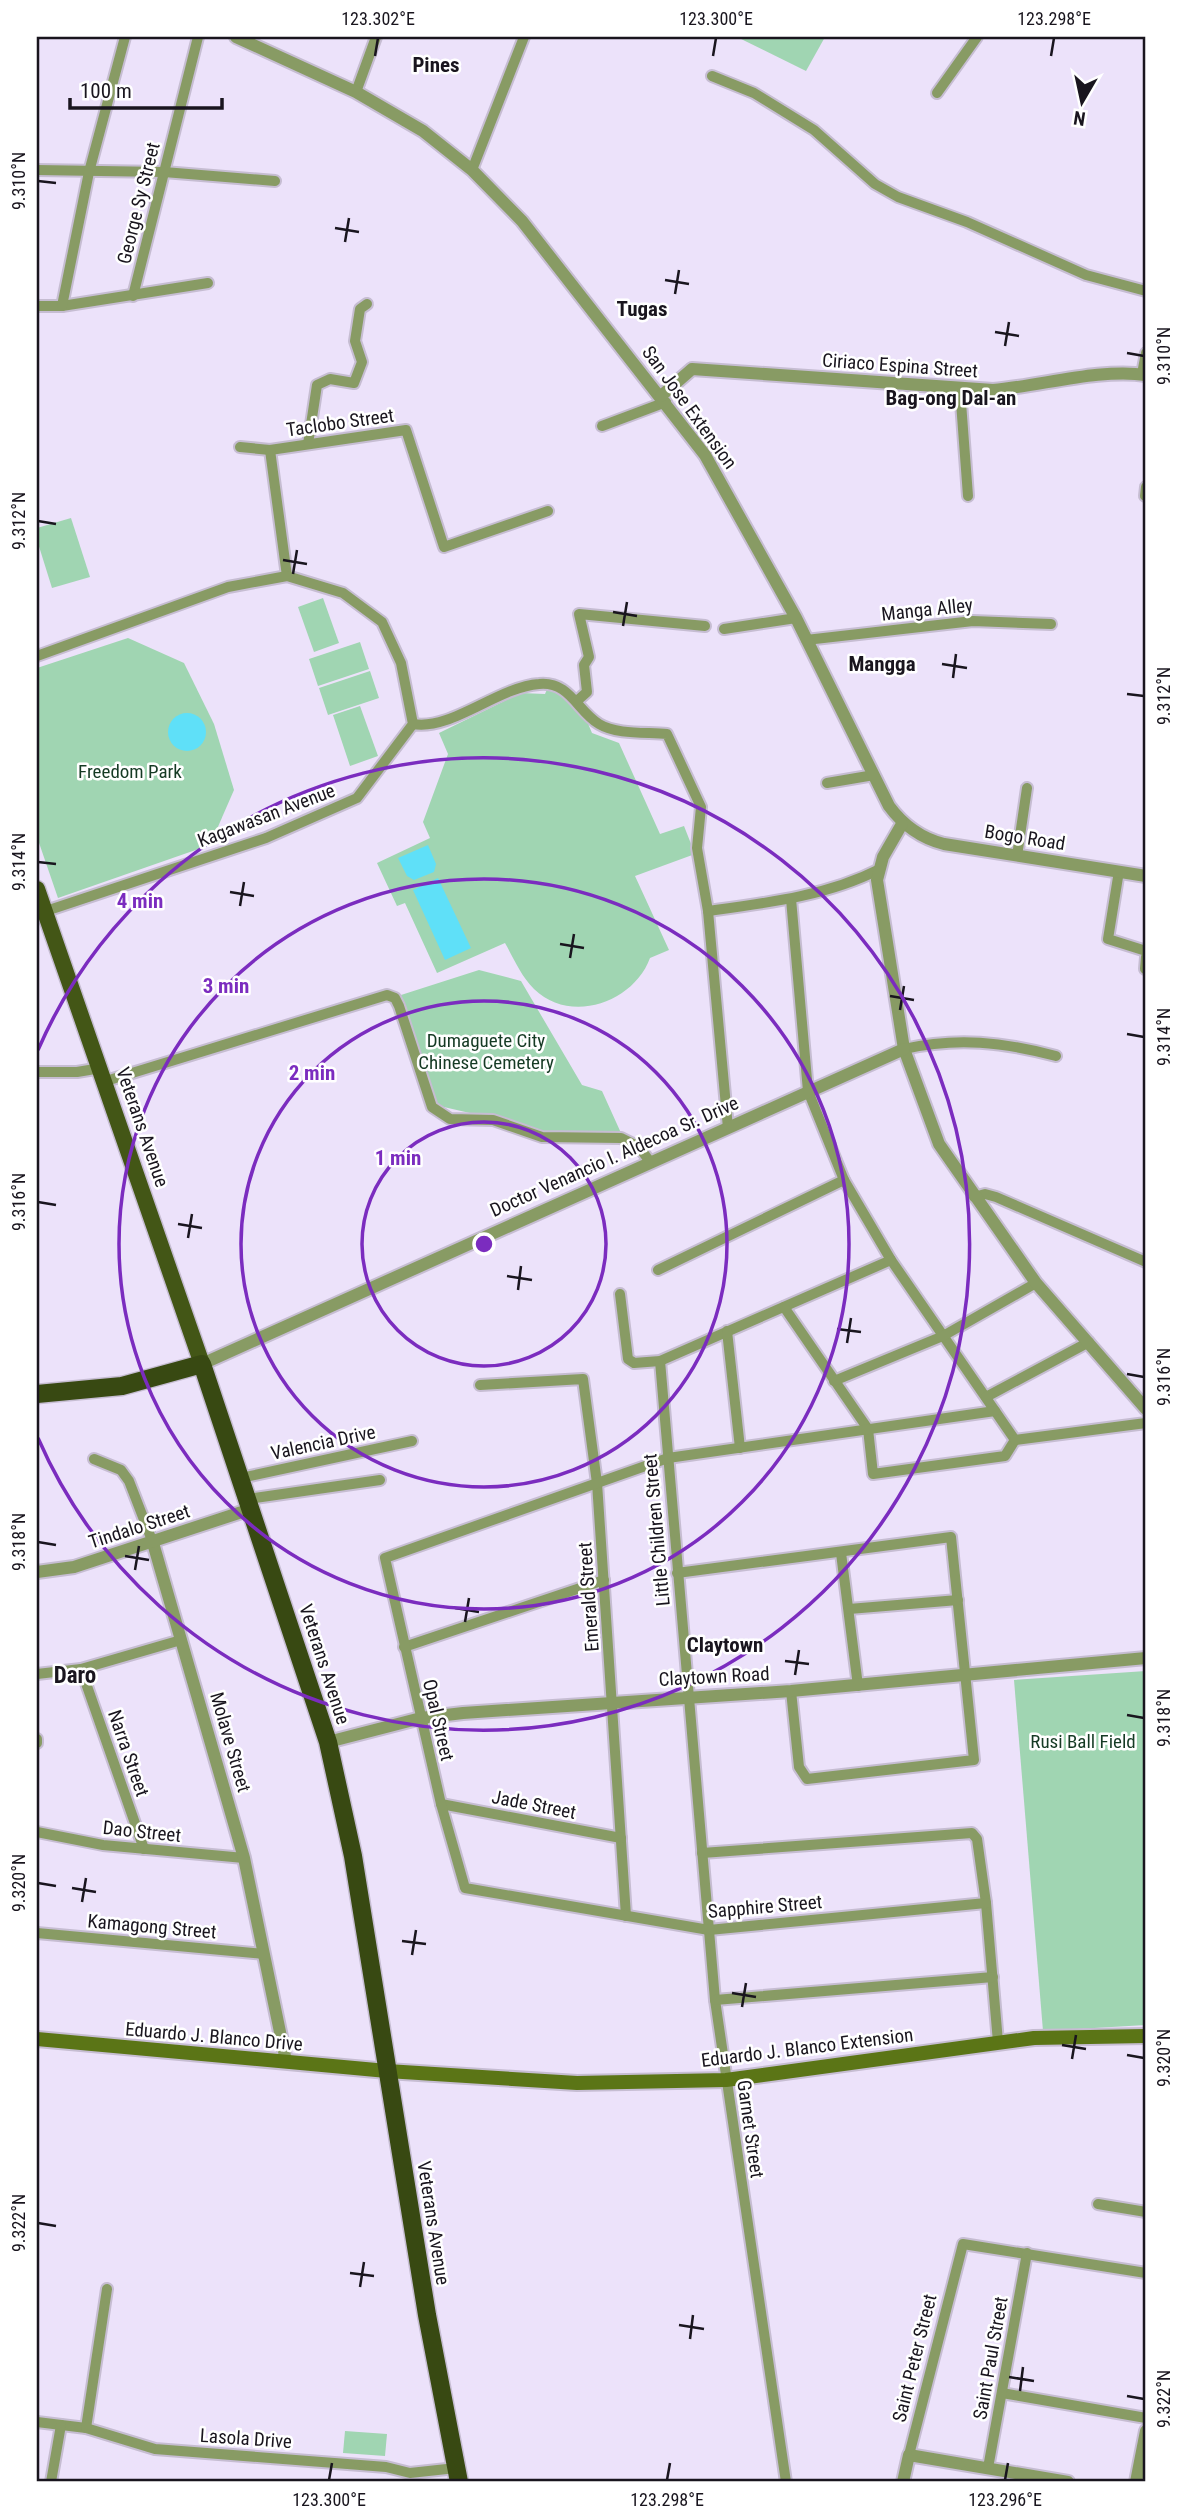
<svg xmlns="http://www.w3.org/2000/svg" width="1183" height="2519" font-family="'Roboto Condensed',sans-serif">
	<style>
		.green { fill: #a0d5b2 }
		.water { fill: #5fe0f8 }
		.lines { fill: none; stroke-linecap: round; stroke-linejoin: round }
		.minor-casing { stroke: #c6bdd2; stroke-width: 14 }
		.tertiary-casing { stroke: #c6bdd2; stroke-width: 16 }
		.secondary-casing { stroke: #c6bdd2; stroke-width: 18 }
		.primary-casing { stroke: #c6bdd2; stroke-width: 19 }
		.trunk-casing { stroke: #c6bdd2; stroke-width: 21 }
		.minor { stroke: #889b64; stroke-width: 10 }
		.tertiary { stroke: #889b64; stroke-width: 12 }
		.secondary { stroke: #5b7516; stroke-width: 14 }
		.primary { stroke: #435616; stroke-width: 16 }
		.trunk { stroke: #384912; stroke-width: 18 }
		.ticks { fill: none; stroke: #19151e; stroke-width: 2.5 }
		.ring { fill: none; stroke: #7b2cbf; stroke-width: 3.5 }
		.labels { text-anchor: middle; stroke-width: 5; stroke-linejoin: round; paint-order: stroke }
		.street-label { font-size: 19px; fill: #19151e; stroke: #fff }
		.park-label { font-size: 19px; fill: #153a24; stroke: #fff }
		.neighbourhood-label { font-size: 21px; font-weight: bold; fill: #19151e; stroke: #fff }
		.quarter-label { font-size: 23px; font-weight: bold; fill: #19151e; stroke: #fff }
		.centre { fill: #7b2cbf; stroke: #fff; stroke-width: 3.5 }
		.ring-label { font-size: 21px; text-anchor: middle; font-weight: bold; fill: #7b2cbf; stroke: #fff; stroke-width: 5; stroke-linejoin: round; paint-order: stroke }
		.neatline { fill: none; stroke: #19151e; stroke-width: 2.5 }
		.ticks-label { font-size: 18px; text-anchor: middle; fill: #19151e }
	</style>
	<rect width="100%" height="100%" fill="#ece2fa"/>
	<!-- green -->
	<g class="green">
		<path d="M737,37H825L806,71Z"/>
		<path d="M71,518L90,577L52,588L37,540V528Z"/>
		<path d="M323,598L339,643L314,652L298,607Z"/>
		<path d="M128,638L184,663L214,724L234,790L210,845L58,898L37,837V668Z"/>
		<path d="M360,642L369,669L318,686L309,659Z"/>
		<path d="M370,671L379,698L328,715L319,688Z"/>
		<path d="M548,687L578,700L592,733L619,743L660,834L684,826L695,854L635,876L669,950L650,958C634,1002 571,1025 534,989C521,976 514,959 505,943L437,973L405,903L397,906L377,863L430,838L423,822L448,754L439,733L521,693L545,694Z"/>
		<path d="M360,706L378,756L350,766L333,715Z"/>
		<path d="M479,970L521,981L582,1085L602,1091L621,1133L537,1132L509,1122L435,1105L401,995Z"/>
		<path d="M1146,1671V2025L1043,2031L1014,1680Z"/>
		<path d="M345,2431L387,2434L385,2456L343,2453Z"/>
	</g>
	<!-- water -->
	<g class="water">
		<circle cx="187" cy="732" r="19"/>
		<path d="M428,845L436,864L434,872L414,880L407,876L398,858Z"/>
		<path d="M438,878L471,948L445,960L413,890Z"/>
	</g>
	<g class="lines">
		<!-- minor casing -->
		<g class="minor-casing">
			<g id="minor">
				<path d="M712,76L754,93L814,130L875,184L898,197L967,222L1086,275L1146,291"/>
				<path d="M356,92L376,37"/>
				<path d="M937,93L977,37"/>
				<path d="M37,170L164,172L275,181"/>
				<path d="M472,170L524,37"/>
				<path d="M133,296L198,37"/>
				<path d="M37,306H62L208,283"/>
				<path d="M62,306L89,172L125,37"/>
				<path d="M1142,374L1146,353"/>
				<path d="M960,389L968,496"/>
				<path d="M602,426L666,402"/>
				<path d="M308,444L317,385L330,379L354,383L362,362L355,341L360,309L367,304"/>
				<path d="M240,447L270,450L406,430L444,547L548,511"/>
				<path d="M270,450L287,576"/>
				<path d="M1145,496L1146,487"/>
				<path d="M724,629L796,618"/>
				<path d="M806,640L973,621L1051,624"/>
				<path d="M37,656L228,587L287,576L343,593L382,622L401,663L413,724L357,798L266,838L37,914"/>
				<path d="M578,700L587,692L584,665L589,657L579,614L705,626"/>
				<path d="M413,724C451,731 498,687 539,684C570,681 577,711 599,724C617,735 647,732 667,734L701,807L697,848L708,911L728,1128"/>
				<path d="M827,783L874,775"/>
				<path d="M1017,856L1027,788"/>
				<path d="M1119,871L1108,939L1146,951"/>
				<path d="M791,899L808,1091L844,1180L891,1260L1015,1440"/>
				<path d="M708,911C767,903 827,896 880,869"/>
				<path d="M1145,969L1146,957"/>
				<path d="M904,1049C957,1037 1003,1042 1056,1056"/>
				<path d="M37,1072H77L101,1068"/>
				<path d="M106,1081L387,995L395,998L399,1006L432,1107L450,1119L493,1120L542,1137L621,1138L639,1147L651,1163"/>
				<path d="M974,1197L985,1194L996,1197L1146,1262"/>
				<path d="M658,1270L844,1180"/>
				<path d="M620,1294L628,1359L634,1363L660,1361L891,1260"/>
				<path d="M784,1307L868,1429L873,1474L1005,1456L1015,1440"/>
				<path d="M727,1331L740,1448"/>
				<path d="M660,1361L715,2000L786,2482"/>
				<path d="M834,1381L943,1336L1036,1283"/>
				<path d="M480,1385L583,1379L597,1483L626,1916"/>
				<path d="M986,1397L1089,1342"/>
				<path d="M1015,1440L1146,1423"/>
				<path d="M94,1459L121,1470L129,1481L153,1543"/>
				<path d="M241,1478L412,1441"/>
				<path d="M248,1499L380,1480"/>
				<path d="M841,1553L858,1686"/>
				<path d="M677,1573L951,1537L974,1760L807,1779L799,1767L791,1691"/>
				<path d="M849,1609L958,1600"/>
				<path d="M404,1647L604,1580"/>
				<path d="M81,1669L144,1849"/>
				<path d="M37,1674L81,1669L181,1640"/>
				<path d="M37,1739V1743"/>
				<path d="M441,1804L621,1838"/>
				<path d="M37,1832L103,1845L244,1858"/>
				<path d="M702,1853L972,1833L977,1839L986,1903L998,2042"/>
				<path d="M986,1903L709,1930L465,1888L441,1804L385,1558L668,1458L995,1411"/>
				<path d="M37,1933L264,1954"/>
				<path d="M715,2000L993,1977"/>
				<path d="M1098,2204L1146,2212"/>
				<path d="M1002,2393L1146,2418"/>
				<path d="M37,2422L86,2428L155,2449L386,2467L410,2473L456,2468"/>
				<path d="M86,2428L107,2289"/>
				<path d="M909,2455L963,2244L1146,2273"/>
				<path d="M988,2468L1027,2253"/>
				<path d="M51,2482L61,2425"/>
			</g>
		</g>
		<!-- tertiary casing -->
		<g class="tertiary-casing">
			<g id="tertiary">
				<path d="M236,37L356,92L423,131L472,170L522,221L705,455L796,618L889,806C903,825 920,838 944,844L1146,876"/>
				<path d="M661,396L692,369L993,390C1041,386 1100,368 1146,375"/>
				<path d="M902,824L883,857L877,880L904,1049L939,1144L1036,1283L1146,1409"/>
				<path d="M202,1364L904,1049"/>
				<path d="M153,1543L244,1858L286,2061"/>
				<path d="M37,1572L74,1567L251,1509"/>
				<path d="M328,1742L421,1718L463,1713L791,1691L1146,1658"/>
				<path d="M903,2482L909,2455L1068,2482"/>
				<path d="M1136,2482L1146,2431"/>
			</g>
		</g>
		<!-- secondary casing -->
		<g class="secondary-casing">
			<path id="secondary" d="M37,2039L387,2071L577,2083L726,2080L1034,2038L1146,2036"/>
		</g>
		<!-- primary casing -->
		<g class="primary-casing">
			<path id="primary" d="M37,889L202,1364"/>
		</g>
		<!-- trunk casing -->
		<g class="trunk-casing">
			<path id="trunk" d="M37,1394L122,1386L202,1364L328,1742L353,1856L427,2315L459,2482"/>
		</g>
		<!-- minor -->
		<use href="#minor" class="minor"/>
		<!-- tertiary -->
		<use href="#tertiary" class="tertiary"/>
		<!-- secondary -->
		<use href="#secondary" class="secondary"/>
		<!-- primary -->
		<use href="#primary" class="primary"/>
		<!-- trunk -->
		<use href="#trunk" class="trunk"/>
	</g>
	<!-- ticks -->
	<path class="ticks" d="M375,56L378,38M713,56L716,38M1051,56L1054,38M38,181L56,183M335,228L359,232M345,242L349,218M665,280L689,284M675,294L679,270M995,332L1019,336M1005,346L1009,322M1127,353L1144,356M38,521L56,524M283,560L307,564M293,574L297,550M613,612L637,616M623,626L627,602M942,664L967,668M953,678L956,654M1127,694L1144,696M38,862L56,864M230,892L254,896M240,906L244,882M560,944L584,948M570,958L574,934M890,996L914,1000M900,1010L904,986M1127,1034L1144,1037M38,1202L56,1205M178,1224L202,1228M188,1238L192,1214M507,1276L532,1280M518,1290L521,1266M837,1329L861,1332M847,1343L851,1318M1127,1374L1144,1377M38,1542L56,1545M125,1556L149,1560M135,1570L139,1546M455,1608L479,1612M465,1622L469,1598M785,1661L809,1664M795,1675L799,1650M1127,1715L1144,1718M38,1883L56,1886M72,1888L96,1892M82,1902L86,1878M402,1941L426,1944M412,1955L416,1930M732,1993L756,1997M742,2007L746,1983M1062,2045L1086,2049M1127,2055L1144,2058M1072,2059L1076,2035M38,2223L56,2226M350,2273L374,2276M360,2287L364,2262M679,2325L704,2329M690,2339L693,2315M1009,2377L1034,2381M1020,2391L1023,2367M1127,2396L1144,2399M329,2480L332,2463M667,2480L670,2463M1005,2480L1008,2463"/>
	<!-- distance rings -->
	<g class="ring">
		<circle cx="484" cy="1244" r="122"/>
		<circle cx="484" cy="1244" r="243"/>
		<circle cx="484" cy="1244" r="365"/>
		<path d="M38 1050A486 486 0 1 1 38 1438"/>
	</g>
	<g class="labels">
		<!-- street labels -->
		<g class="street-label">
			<text transform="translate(138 203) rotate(-76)" y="7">George Sy Street</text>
			<text transform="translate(900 365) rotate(4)" y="7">Ciriaco Espina Street</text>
			<text transform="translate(690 407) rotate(54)" y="7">San Jose Extension</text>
			<text transform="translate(340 422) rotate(-8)" y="7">Taclobo Street</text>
			<text transform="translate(927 609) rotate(-6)" y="7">Manga Alley</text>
			<text transform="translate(266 815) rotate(-21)" y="7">Kagawasan Avenue</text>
			<text transform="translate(1025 837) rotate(9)" y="7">Bogo Road</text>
			<text transform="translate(143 1127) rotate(71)" y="7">Veterans Avenue</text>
			<text transform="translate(614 1156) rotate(-24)" y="7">Doctor Venancio I. Aldecoa Sr. Drive</text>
			<text transform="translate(323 1442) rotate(-12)" y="7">Valencia Drive</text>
			<text transform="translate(139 1526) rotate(-18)" y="7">Tindalo Street</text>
			<text transform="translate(656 1530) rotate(-95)" y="7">Little Children Street</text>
			<text transform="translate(588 1597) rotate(-94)" y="7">Emerald Street</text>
			<text transform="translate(325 1664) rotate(72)" y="7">Veterans Avenue</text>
			<text transform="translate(714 1676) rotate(-3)" y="7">Claytown Road</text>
			<text transform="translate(439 1720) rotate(77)" y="7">Opal Street</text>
			<text transform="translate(231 1742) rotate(74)" y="7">Molave Street</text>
			<text transform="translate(129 1753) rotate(71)" y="7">Narra Street</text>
			<text transform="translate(534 1804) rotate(11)" y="7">Jade Street</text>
			<text transform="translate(142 1831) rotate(6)" y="7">Dao Street</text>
			<text transform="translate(765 1906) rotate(-5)" y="7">Sapphire Street</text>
			<text transform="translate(152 1926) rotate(5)" y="7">Kamagong Street</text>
			<text transform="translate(214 2036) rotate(5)" y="7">Eduardo J. Blanco Drive</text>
			<text transform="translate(807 2047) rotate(-7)" y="7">Eduardo J. Blanco Extension</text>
			<text transform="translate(751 2129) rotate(82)" y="7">Garnet Street</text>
			<text transform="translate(434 2223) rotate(81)" y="7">Veterans Avenue</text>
			<text transform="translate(914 2358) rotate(-76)" y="7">Saint Peter Street</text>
			<text transform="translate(990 2358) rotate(-80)" y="7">Saint Paul Street</text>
			<text transform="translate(246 2438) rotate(4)" y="7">Lasola Drive</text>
		</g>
		<!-- park labels -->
		<g class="park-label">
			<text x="130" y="778">Freedom Park</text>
			<text x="486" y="1047">Dumaguete City<tspan x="486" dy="22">Chinese Cemetery</tspan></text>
			<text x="1083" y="1748">Rusi Ball Field</text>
		</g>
		<!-- neighbourhood labels -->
		<g class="neighbourhood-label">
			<text x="436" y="72">Pines</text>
			<text x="642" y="316">Tugas</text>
			<text x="951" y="405">Bag-ong Dal-an</text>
			<text x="882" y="671">Mangga</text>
			<text x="725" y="1652">Claytown</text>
		</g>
		<!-- quarter labels -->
		<g class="quarter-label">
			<text x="75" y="1683">Daro</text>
		</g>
	</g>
	<circle cx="484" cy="1244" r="10" class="centre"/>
	<g class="ring-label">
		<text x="140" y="908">4 min</text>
		<text x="226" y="993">3 min</text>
		<text x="312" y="1080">2 min</text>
		<text x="398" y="1165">1 min</text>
	</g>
	<!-- border -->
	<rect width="1183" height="2519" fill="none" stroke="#ffffff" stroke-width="77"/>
	<!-- north arrow -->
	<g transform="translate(1082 102) rotate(189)" stroke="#ffffff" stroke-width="5" paint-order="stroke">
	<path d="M0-5L12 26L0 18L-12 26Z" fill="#19151e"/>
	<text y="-10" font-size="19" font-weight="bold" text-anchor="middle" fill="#19151e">N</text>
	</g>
	<!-- scale -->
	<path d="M70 98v10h152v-10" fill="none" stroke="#19151e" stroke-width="3.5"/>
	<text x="80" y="98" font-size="21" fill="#19151e" stroke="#ffffff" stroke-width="5" paint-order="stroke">100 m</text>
	<rect x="38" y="38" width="1106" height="2442" class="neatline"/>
	<g class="ticks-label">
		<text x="378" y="25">123.302°E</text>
		<text x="716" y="25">123.300°E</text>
		<text x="1054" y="25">123.298°E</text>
		<text transform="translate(19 181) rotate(-90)" y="6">9.310°N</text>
		<text transform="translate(1164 356) rotate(-90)" y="6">9.310°N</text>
		<text transform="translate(19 521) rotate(-90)" y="6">9.312°N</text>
		<text transform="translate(1164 696) rotate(-90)" y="6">9.312°N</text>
		<text transform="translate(19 862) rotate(-90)" y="6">9.314°N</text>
		<text transform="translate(1164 1037) rotate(-90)" y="6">9.314°N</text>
		<text transform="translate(19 1202) rotate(-90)" y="6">9.316°N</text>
		<text transform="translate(1164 1377) rotate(-90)" y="6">9.316°N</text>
		<text transform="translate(19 1542) rotate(-90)" y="6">9.318°N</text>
		<text transform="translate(1164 1718) rotate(-90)" y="6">9.318°N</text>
		<text transform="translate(19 1883) rotate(-90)" y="6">9.320°N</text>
		<text transform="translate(1164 2058) rotate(-90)" y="6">9.320°N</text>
		<text transform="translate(19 2223) rotate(-90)" y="6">9.322°N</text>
		<text transform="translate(1164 2399) rotate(-90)" y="6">9.322°N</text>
		<text x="329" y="2506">123.300°E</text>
		<text x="667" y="2506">123.298°E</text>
		<text x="1005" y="2506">123.296°E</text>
	</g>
</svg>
